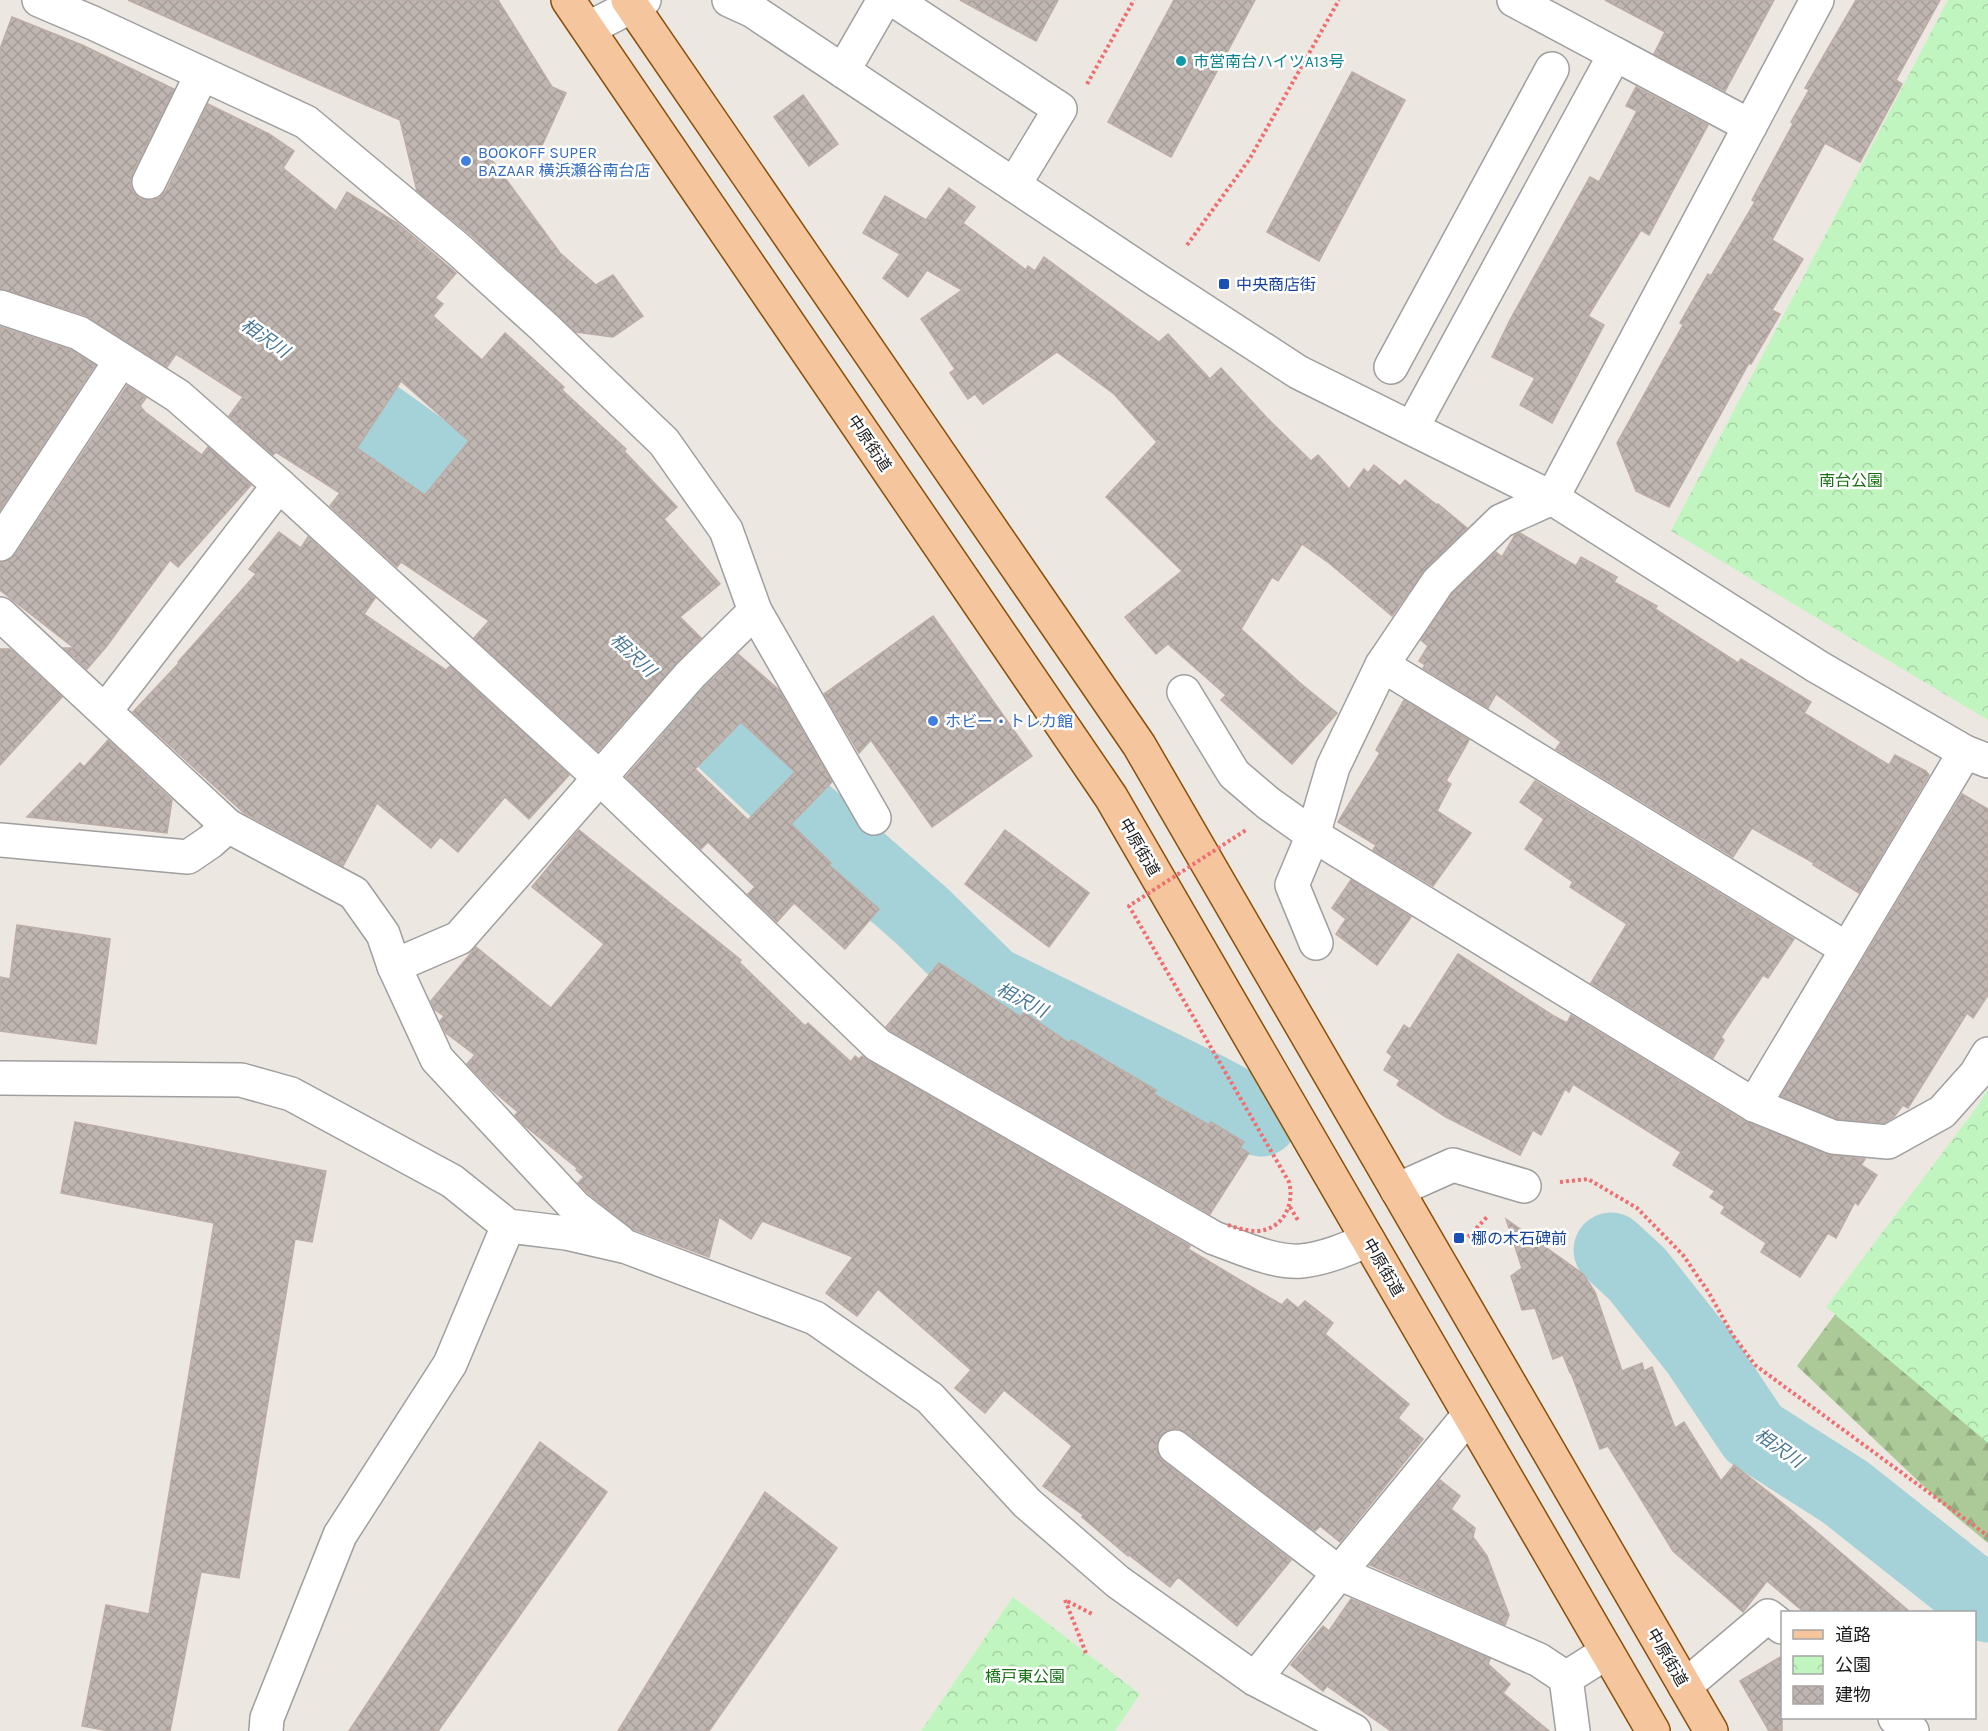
<svg xmlns="http://www.w3.org/2000/svg" width="1988" height="1731" font-family="Karla,'Noto Sans JP',sans-serif">
	<style>
		.forest { fill: url(#forest-firs) }
		.park { fill: url(#park-crowns) }
		.lines { fill: none; stroke-linecap: round; stroke-linejoin: round }
		.river { stroke: #a4d2d8; stroke-width: 75 }
		.building { fill: url(#building-cross-hatch); stroke: #bdaca5; stroke-width: 1.5; fill-rule: evenodd }
		.minor-casing { stroke: #9f9f9f; stroke-width: 36 }
		.major-casing { stroke: #895009; stroke-width: 36 }
		.path { stroke: #f06e70; stroke-width: 4; stroke-dasharray: 3 3; stroke-linecap: butt }
		.minor { stroke: #fff; stroke-width: 33 }
		.major { stroke: #f5c59d; stroke-width: 33 }
		.path-bridge { stroke: #f06e70; stroke-width: 4; stroke-dasharray: 3 3; stroke-linecap: butt }
		.culture-dot { fill: #0f9aa8; stroke: #fff; stroke-width: 2 }
		.shop-dot { fill: #3f7fe0; stroke: #fff; stroke-width: 2 }
		.transit-dot { fill: #1a4fb4; stroke: #fff; stroke-width: 2 }
		.labels { text-anchor: middle; stroke-width: 5; stroke-linejoin: round; paint-order: stroke }
		.culture-label { font-size: 16px; fill: #0d838f; stroke: #fff; text-anchor: start }
		.shop-label { font-size: 16px; fill: #366cbe; stroke: #fff; text-anchor: start }
		.transit-label { font-size: 16px; fill: #164399; stroke: #fff; text-anchor: start }
		.street-label { font-size: 16px; fill: #1b1b1b; stroke: #fff }
		.park-label { font-size: 16px; fill: #157112; stroke: #fff }
		.water-label { font-size: 18px; font-style: italic; fill: #497895; stroke: #fff }
	</style>
	<defs>
		<pattern id="forest-firs" width="22" height="20" patternUnits="userSpaceOnUse" patternTransform="scale(1.5)"><rect width="22" height="20" fill="#acc998"/><path d="M5 1l3.5 6h-7zM16 11l3.5 6h-7z" fill="#93ac82"/></pattern>
		<pattern id="park-crowns" width="20" height="18" patternUnits="userSpaceOnUse" patternTransform="scale(1.5)"><rect width="20" height="18" fill="#c1f5bf"/><path d="M2 6a3 3 0 1 1 6 0M12 15a3 3 0 1 1 6 0" fill="none" stroke="#a5d1a4"/></pattern>
		<pattern id="building-cross-hatch" width="8" height="8" patternUnits="userSpaceOnUse" patternTransform="scale(1.5)"><rect width="8" height="8" fill="#c0b6b1"/><path d="M0 0l8 8M0 8l8-8" fill="none" stroke="#a49c98"/></pattern>
	</defs>
	<rect width="100%" height="100%" fill="#ece7e1"/>
	<!-- forest -->
	<path class="forest" d="M1988,1101V1543L1954,1515L1797,1366L1963,1141Z"/>
	<!-- park -->
	<g class="park">
		<path d="M1948,0H1988V720L1671,531Z"/>
		<path d="M1988,1089V1443L1826,1307L1977,1107Z"/>
		<path d="M1013,1597L1140,1694L1115,1731H921Z"/>
	</g>
	<g class="lines">
		<!-- river -->
		<g class="river">
			<path d="M292,357L429,455L542,569L773,786L922,916L990,983L1209,1091L1261,1119"/>
			<path d="M1611,1250L1637,1274L1699,1352L1754,1434L1845,1492L1988,1605"/>
		</g>
	</g>
	<!-- building -->
	<g class="building">
		<path d="M128,0H498L552,87L566,93L540,150L483,148L560,253L596,285L613,275L643,316L613,337L576,332L471,235L417,191L400,120Z"/>
		<path d="M960,0H1058L1036,41Z"/>
		<path d="M1174,0H1255L1171,157L1108,122Z"/>
		<path d="M1605,0H1774L1725,91L1654,54L1665,32Z"/>
		<path d="M1856,0H1940L1896,80L1902,84L1860,162L1825,143L1772,240L1803,259L1772,310L1780,314L1751,364L1749,363L1669,507L1636,491L1617,443L1683,325L1680,323L1708,274L1711,276L1755,202L1752,200L1793,124L1791,122L1809,90L1805,88Z"/>
		<path d="M12,17L82,45L174,89L132,174L130,184L133,192L140,199L151,201L159,198L166,191L208,104L269,134L294,151L283,168L336,211L347,192L397,223L456,273L435,298L443,304L433,316L482,360L505,333L564,387L562,390L626,449L624,451L677,507L664,519L720,584L680,617L701,638L676,663L598,751L474,638L489,621L401,562L397,567L330,506L340,493L276,452L273,455L229,416L243,397L176,354L167,367L85,315L0,289V49ZM401,381L469,441L425,495L357,448Z"/>
		<path d="M1352,72L1405,100L1319,261L1267,232Z"/>
		<path d="M1636,87L1708,125L1649,235L1641,230L1588,316L1604,325L1552,423L1520,405L1535,378L1492,357L1511,318L1590,177L1599,182L1637,111L1626,106Z"/>
		<path d="M803,95L838,144L809,166L774,117Z"/>
		<path d="M949,188L975,207L963,223L1026,270L1028,266L1035,271L1044,257L1159,342L1168,334L1210,379L1221,368L1267,418L1311,461L1318,455L1349,489L1364,469L1368,473L1374,465L1400,486L1405,480L1437,505L1438,504L1467,528L1425,569L1392,616L1329,563L1302,544L1278,581L1272,577L1241,629L1300,683L1337,713L1292,764L1221,700L1226,695L1168,644L1156,654L1125,617L1182,571L1106,497L1157,442L1114,394L1057,352L983,404L975,394L968,399L950,373L955,369L921,319L962,290L927,270L908,297L883,278L900,254L863,233L885,196L926,220Z"/>
		<path d="M0,327L71,350L95,365L0,510Z"/>
		<path d="M127,386L146,398L140,406L145,412L202,455L208,447L251,485L178,567L170,560L106,647L87,669L64,648H74L0,590V563L9,560L16,554Z"/>
		<path d="M279,532L301,548L308,537L375,598L364,614L446,670L450,666L569,775L529,819L505,797L458,852L440,837L431,848L377,803L343,866L244,813L133,712L179,663L178,662L256,574L249,569Z"/>
		<path d="M1520,533L1576,566L1581,557L1617,577L1614,582L1657,606L1655,609L1738,663L1741,659L1811,702L1804,713L1889,765L1895,755L1926,771L1929,775L1859,893L1813,865L1814,863L1752,828L1733,857L1556,749L1561,742L1496,694L1488,708L1423,668L1425,665L1419,661L1428,646L1421,640L1452,594L1496,552L1502,557L1515,535Z"/>
		<path d="M933,616L1032,756L932,827L871,740L859,753L824,694Z"/>
		<path d="M0,649H10L62,697L0,765Z"/>
		<path d="M738,654L779,690L832,782L791,824L831,863L829,865L879,909L845,949L794,903L777,922L748,894L755,887L708,842L701,849L626,777L704,688ZM741,722L795,772L748,820L695,769Z"/>
		<path d="M1404,700L1469,740L1446,781L1451,784L1437,811L1471,833L1433,886L1373,850L1376,845L1338,822L1380,753L1376,750Z"/>
		<path d="M108,740L172,800L167,833L27,817L80,763L84,767Z"/>
		<path d="M1535,781L1794,939L1768,978L1763,975L1721,1037L1724,1040L1713,1058L1591,983L1627,924L1570,887L1573,882L1525,849L1544,819L1520,802Z"/>
		<path d="M1962,794L1988,809V995L1973,1018L1967,1013L1908,1108L1903,1105L1894,1117L1884,1123L1837,1119L1781,1096Z"/>
		<path d="M579,830L741,960L739,962L805,1026L808,1023L851,1062L855,1056L859,1059L862,1056L869,1061L1190,1246L1188,1249L1282,1305L1287,1299L1298,1308L1305,1301L1333,1323L1325,1334L1409,1404L1398,1418L1423,1439L1340,1542L1320,1526L1315,1531L1186,1432L1177,1428L1168,1430L1161,1435L1156,1445L1158,1455L1164,1462L1291,1560L1237,1626L1178,1577L1170,1587L1129,1555L1128,1556L1082,1517L1083,1515L1043,1486L1072,1446L1004,1390L985,1413L955,1388L971,1370L878,1289L857,1316L826,1293L853,1257L762,1221L751,1239L719,1217L709,1257L633,1229L588,1193L578,1183L584,1177L576,1170L577,1168L524,1125L515,1115L518,1112L490,1088L467,1064L475,1055L446,1033L440,1021L444,1016L434,1009L431,1001L476,947L551,1008L604,944L532,887Z"/>
		<path d="M1005,830L1089,893L1049,947L965,884Z"/>
		<path d="M1351,880L1411,917L1377,965L1336,934L1346,919L1332,908Z"/>
		<path d="M17,925L110,939L96,1044L0,1031V977L10,979Z"/>
		<path d="M1458,954L1552,1015L1567,1023L1571,1015L1744,1121L1826,1154L1865,1159L1861,1165L1877,1175L1858,1205L1855,1202L1836,1238L1828,1233L1800,1277L1761,1252L1766,1243L1721,1213L1725,1207L1710,1197L1715,1191L1673,1165L1681,1152L1573,1084L1569,1092L1565,1089L1541,1135L1533,1130L1520,1155L1446,1117L1397,1085L1400,1080L1384,1070L1392,1056L1387,1052L1404,1025L1410,1029Z"/>
		<path d="M939,963L1021,1017L1024,1012L1069,1043L1071,1040L1156,1090L1154,1094L1209,1125L1211,1122L1244,1142L1240,1148L1249,1153L1210,1214L889,1030L886,1027Z"/>
		<path d="M75,1122L326,1171L312,1242L295,1239L239,1578L201,1572L170,1731H109L82,1726L106,1605L149,1614L214,1223L61,1193Z"/>
		<path d="M1506,1219L1583,1274L1595,1292L1622,1371L1642,1363L1644,1371L1652,1367L1675,1428L1684,1422L1721,1481L1734,1465L1791,1510L1910,1612H1804L1767,1581L1743,1612L1673,1551L1608,1446L1600,1449L1571,1373H1570L1563,1355L1553,1359L1535,1308L1522,1310L1511,1276L1522,1268Z"/>
		<path d="M540,1442L607,1492L438,1731H349Z"/>
		<path d="M1440,1480L1460,1496L1451,1509L1475,1528L1473,1537L1487,1556L1509,1615L1505,1625L1370,1565Z"/>
		<path d="M765,1492L837,1548L709,1731H618Z"/>
		<path d="M1351,1599L1490,1659L1488,1664L1510,1684L1503,1693L1549,1731H1391L1327,1686L1323,1691L1291,1665L1323,1626L1329,1631Z"/>
		<path d="M1782,1656V1731H1769L1740,1681Z"/>
	</g>
	<g class="lines">
		<!-- minor casing -->
		<g class="minor-casing">
			<g id="minor">
				<path d="M39,0L93,23L306,122L458,249L544,327L664,442L726,530L755,611L874,818"/>
				<path d="M729,0L753,11L1158,281L1298,372L1552,498L1818,667L1965,752L1988,761"/>
				<path d="M894,0L1060,109L1014,185"/>
				<path d="M1514,0L1615,54"/>
				<path d="M589,28L644,0"/>
				<path d="M843,71L884,0"/>
				<path d="M149,182L202,74"/>
				<path d="M0,307L79,333L178,396L279,485L600,778L878,1045L1214,1238C1240,1247 1273,1263 1301,1261C1324,1259 1347,1249 1368,1240"/>
				<path d="M1391,367L1552,69"/>
				<path d="M1412,428L1615,54L1750,126"/>
				<path d="M0,544L121,360"/>
				<path d="M0,614L228,826"/>
				<path d="M1382,665L1847,949"/>
				<path d="M1184,692L1234,774L1268,803L1313,835L1754,1105L1833,1137L1888,1142L1942,1112L1976,1074L1988,1054"/>
				<path d="M105,711L279,485"/>
				<path d="M0,840L188,857L210,842L228,826L354,893L383,934L394,966L437,1059L575,1207L619,1241"/>
				<path d="M1316,943L1292,885L1313,835L1333,767L1382,665L1438,582L1501,521L1552,498L1817,0"/>
				<path d="M394,966L459,938L690,675L755,611"/>
				<path d="M0,1078L241,1080L291,1094L452,1181L508,1226L566,1233L627,1247L815,1318L930,1398L1027,1503L1118,1582L1255,1679L1354,1731"/>
				<path d="M1754,1105L1965,752"/>
				<path d="M1397,1190L1453,1165L1524,1186"/>
				<path d="M1175,1447L1339,1573L1469,1415"/>
				<path d="M1566,1678L1573,1731"/>
				<path d="M1255,1679L1339,1573L1539,1660L1566,1678L1607,1652"/>
				<path d="M1685,1686L1768,1616L1782,1627"/>
				<path d="M1895,1718L1912,1731"/>
				<path d="M266,1731L267,1718L340,1535L450,1364L508,1226"/>
			</g>
		</g>
		<!-- major casing -->
		<g class="major-casing">
			<g id="major">
				<path d="M568,0L1111,797L1653,1731"/>
				<path d="M628,0L1139,745L1711,1731"/>
			</g>
		</g>
		<!-- path -->
		<g class="path">
			<path d="M1087,84L1134,0"/>
			<path d="M1187,245L1249,160L1339,0"/>
			<path d="M1560,1182L1588,1179L1637,1208L1683,1255L1709,1293L1732,1334L1755,1365L1988,1536"/>
			<path d="M1290,1207L1299,1222"/>
			<path d="M1468,1237L1488,1216"/>
			<path d="M1086,1653L1065,1600L1094,1615"/>
		</g>
		<!-- minor -->
		<use href="#minor" class="minor"/>
		<!-- major -->
		<use href="#major" class="major"/>
		<!-- path-bridge -->
		<path class="path-bridge" d="M1228,1225C1237,1228 1247,1231 1257,1231C1283,1230 1295,1204 1289,1182L1129,906L1246,830"/>
	</g>
	<!-- markers -->
	<circle class="culture-dot" cx="1181" cy="61" r="6"/>
	<g class="shop-dot">
		<circle cx="466" cy="161" r="6"/>
		<circle cx="933" cy="721" r="6"/>
	</g>
	<g class="transit-dot">
		<rect x="1218" y="278" width="12" height="12" rx="3"/>
		<rect x="1453" y="1232" width="12" height="12" rx="3"/>
	</g>
	<g class="labels">
		<!-- culture labels -->
		<g class="culture-label">
			<text x="1193" y="67">市営南台ハイツA13号</text>
		</g>
		<!-- shop labels -->
		<g class="shop-label">
			<text x="478" y="158">BOOKOFF SUPER<tspan x="478" dy="18">BAZAAR 横浜瀬谷南台店</tspan></text>
			<text x="945" y="727">ホビー・トレカ館</text>
		</g>
		<!-- transit labels -->
		<g class="transit-label">
			<text x="1236" y="290">中央商店街</text>
			<text x="1471" y="1244">梛の木石碑前</text>
		</g>
		<!-- street labels -->
		<g class="street-label">
			<text transform="translate(870 443) rotate(56)" y="6">中原街道</text>
			<text transform="translate(1140 847) rotate(60)" y="6">中原街道</text>
			<text transform="translate(1384 1267) rotate(60)" y="6">中原街道</text>
			<text transform="translate(1668 1657) rotate(60)" y="6">中原街道</text>
		</g>
		<!-- park labels -->
		<g class="park-label">
			<text x="1851" y="486">南台公園</text>
			<text x="1025" y="1682">橋戸東公園</text>
		</g>
		<!-- water labels -->
		<g class="water-label">
			<text transform="translate(265 338) rotate(35)" y="6">相沢川</text>
			<text transform="translate(633 655) rotate(43)" y="6">相沢川</text>
			<text transform="translate(1022 1000) rotate(27)" y="6">相沢川</text>
			<text transform="translate(1779 1448) rotate(35)" y="6">相沢川</text>
		</g>
	</g>
	<!-- legend -->
	<rect x="1781" y="1611" width="195" height="108" fill="#ffffff" stroke="#a4a4a4" stroke-width="1.5"/>
	<rect x="1793" y="1630" width="30" height="9" fill="#f5c59d" stroke="#a4a4a4" stroke-width="1.5"/>
	<text x="1835" y="1641" font-size="18" fill="#1b1b1b">道路</text>
	<rect x="1793" y="1656" width="30" height="18" fill="url(#park-crowns)" stroke="#a4a4a4" stroke-width="1.5"/>
	<text x="1835" y="1671" font-size="18" fill="#1b1b1b">公園</text>
	<rect x="1793" y="1686" width="30" height="18" fill="url(#building-cross-hatch)" stroke="#a4a4a4" stroke-width="1.5"/>
	<text x="1835" y="1701" font-size="18" fill="#1b1b1b">建物</text>
</svg>
